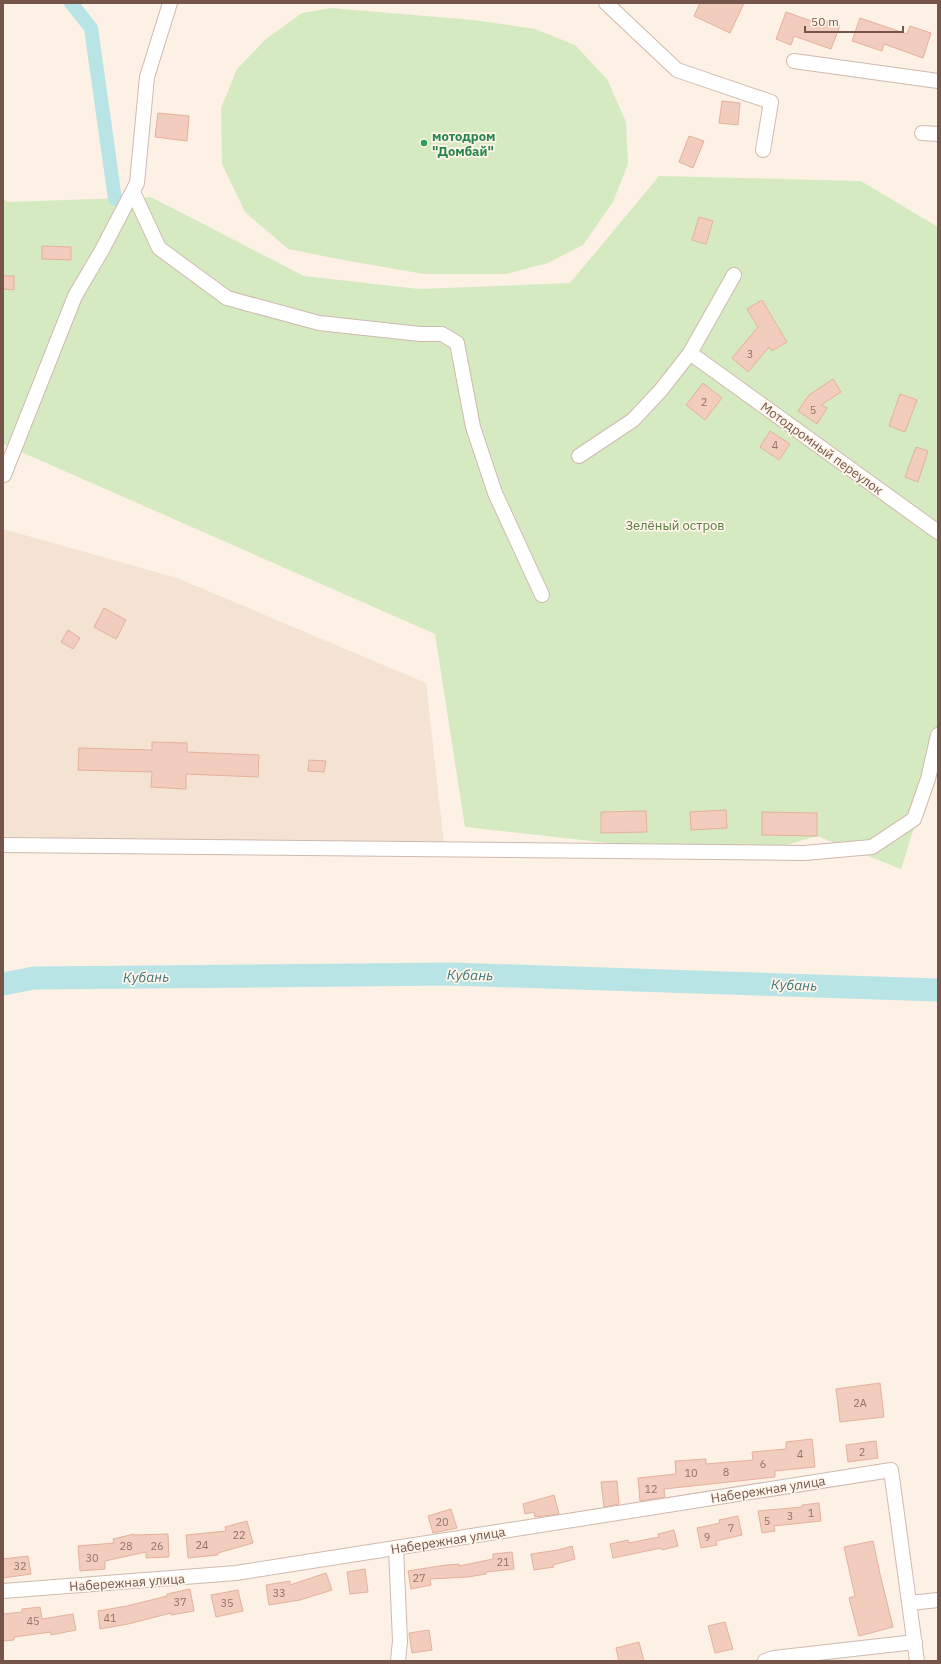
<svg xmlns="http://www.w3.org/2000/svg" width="941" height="1664" font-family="'IBM Plex Sans',sans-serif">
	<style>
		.residential { fill: #f4e2d2 }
		.green { fill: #d6eac2 }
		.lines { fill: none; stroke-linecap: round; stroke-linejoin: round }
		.canal { stroke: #b8e4e6; stroke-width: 14 }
		.river { stroke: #b8e4e6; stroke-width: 23 }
		.building { fill: #f2ccbc; stroke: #e4b19c }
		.minor-casing { stroke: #d0b9ae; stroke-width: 16 }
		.minor { stroke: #fff; stroke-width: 14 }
		.leisure-dot { fill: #2e9e5b; stroke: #fff5ea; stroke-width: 1.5 }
		.labels { text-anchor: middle; stroke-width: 3.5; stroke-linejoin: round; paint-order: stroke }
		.number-label { font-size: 11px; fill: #947366 }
		.leisure-label { font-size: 13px; font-weight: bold; fill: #27864d; stroke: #fff5ea; text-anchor: start }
		.street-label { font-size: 13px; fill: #75554a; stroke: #fff5ea }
		.park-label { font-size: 13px; fill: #587b42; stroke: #fff5ea }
		.water-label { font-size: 14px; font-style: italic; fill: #3d767a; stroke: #fff5ea }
	</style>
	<rect width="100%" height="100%" fill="#fcf1e4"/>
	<!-- residential -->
	<path class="residential" d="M3,529L177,578L426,683L444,844L3,837Z"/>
	<!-- green -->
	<g class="green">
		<path d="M331,8L473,20L535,29L575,45L607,79L626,122L628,164L613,202L583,245L548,263L506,274H424L343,260L288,249L245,212L222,164L221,108L237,69L266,39L302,13Z"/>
		<path d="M659,176L861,181L938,227V753L901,869L817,836L743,858L465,827L435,634L3,444V199L8,202L151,197L304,276L419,289L570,283Z"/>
	</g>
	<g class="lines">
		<!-- canal -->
		<path class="canal" d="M71,3L91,28L115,199"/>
		<!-- river -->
		<path class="river" d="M3,984L34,978L452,974L938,990"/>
	</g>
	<!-- building -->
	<g class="building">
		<path d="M700,3H744L730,33L694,16Z"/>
		<path d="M786,12L817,23L818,18L840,26L831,49L794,36L791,45L776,39Z"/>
		<path d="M860,18L907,34L910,26L931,33L923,58L884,44L882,51L852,41Z"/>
		<path d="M722,101L740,103L738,125L719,123Z"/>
		<path d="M158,113L189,116L187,141L155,137Z"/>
		<path d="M689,136L704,141L693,168L679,162Z"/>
		<path d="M699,217L713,221L706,244L692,240Z"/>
		<path d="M42,246L71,247V260L42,259Z"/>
		<path d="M3,276H14V290L3,289Z"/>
		<path d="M762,300L787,342L772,351L769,347L748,372L732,358L758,327L747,309Z"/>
		<path d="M833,379L841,392L821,405L827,408L817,424L798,411L809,395Z"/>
		<path d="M703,383L722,398L705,420L686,405Z"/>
		<path d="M900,394L917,400L905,432L889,426Z"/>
		<path d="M770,431L790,444L779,460L760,447Z"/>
		<path d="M916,447L928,451L918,482L905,477Z"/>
		<path d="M104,608L126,620L116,639L94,627Z"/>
		<path d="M68,630L80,638L73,649L61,642Z"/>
		<path d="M152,742L187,743V752L259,755L258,777L186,774V789L151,787L152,772L78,770L79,748L152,750Z"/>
		<path d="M309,760L326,761L324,772L308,771Z"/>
		<path d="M726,810L727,828L691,830L690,812Z"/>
		<path d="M646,811L647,832L601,833V812Z"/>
		<path d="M762,812L817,813V836L762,835Z"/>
		<path d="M880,1383L884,1417L840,1422L836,1389Z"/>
		<path d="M812,1439L815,1467L775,1471V1477L664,1489L665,1497L640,1501L638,1478L676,1474L675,1461L706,1459V1464L753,1460L752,1452L786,1449V1442Z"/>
		<path d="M876,1441L878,1458L848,1462L846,1445Z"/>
		<path d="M617,1481L619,1504L604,1507L601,1482Z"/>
		<path d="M554,1495L559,1514L535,1517L534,1512L525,1514L523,1504Z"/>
		<path d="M819,1503L821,1521L774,1526L775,1531L762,1533L758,1511L802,1507V1505Z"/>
		<path d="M451,1509L457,1528L433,1533L428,1516Z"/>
		<path d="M738,1516L742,1535L716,1541L717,1545L701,1548L697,1528L720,1523L719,1520Z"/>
		<path d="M247,1521L253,1543L218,1553V1555L188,1558L186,1535L226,1531L225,1527Z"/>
		<path d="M674,1530L678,1546L662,1550L661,1548L613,1558L610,1544L628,1540L629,1543L659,1537L658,1534Z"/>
		<path d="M134,1534V1535L168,1534L169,1557L146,1558V1552L105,1561V1569L80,1571L78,1546L114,1543L113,1539Z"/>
		<path d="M873,1541L880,1574L893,1627L859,1636L849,1598L855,1596L844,1547Z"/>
		<path d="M572,1546L575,1559L553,1565L554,1567L534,1570L531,1554L558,1550Z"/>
		<path d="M512,1552L514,1569L486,1572V1574L468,1577L430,1579L431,1585L411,1589L408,1571L446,1565L459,1564V1566L493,1559V1554Z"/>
		<path d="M28,1556L31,1574L3,1578V1559Z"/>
		<path d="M365,1569L368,1592L350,1594L347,1572Z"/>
		<path d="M326,1573L332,1590L300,1600L269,1605L266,1585L290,1581V1585Z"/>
		<path d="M190,1589L194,1611L171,1615V1613L128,1624L100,1629L98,1611L127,1606L167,1596V1594Z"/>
		<path d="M238,1590L243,1611L216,1617L211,1595Z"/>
		<path d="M40,1607L42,1619L73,1614L76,1630L51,1635V1632L14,1637V1640L3,1641V1614L22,1612V1609Z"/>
		<path d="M725,1622L733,1649L715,1653L708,1626Z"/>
		<path d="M429,1630L432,1650L412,1653L409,1633Z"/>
		<path d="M639,1642L644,1661H619L616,1648Z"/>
	</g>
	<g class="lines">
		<!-- minor casing -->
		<g class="minor-casing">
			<g id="minor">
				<path d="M606,3L677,70L771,102L763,150"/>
				<path d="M794,61L938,81"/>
				<path d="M922,133L938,134"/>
				<path d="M133,192L159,248L227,298L319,323L420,334H442L457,343L473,427L495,493L542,595"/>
				<path d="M734,275L690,353L938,532"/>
				<path d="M579,456L633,420L661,390L690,353"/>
				<path d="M4,475L75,296L102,250L137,183L147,77L170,3"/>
				<path d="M3,845L804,853L872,847L914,819L928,779L938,735"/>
				<path d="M396,1548L400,1641L398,1661"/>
				<path d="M3,1591L236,1573L891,1470L917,1661"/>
				<path d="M910,1603L938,1600"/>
				<path d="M765,1661L774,1658L915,1642"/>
			</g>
		</g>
		<!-- minor -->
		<use href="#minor" class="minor"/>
	</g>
	<!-- markers -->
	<circle class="leisure-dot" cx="424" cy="143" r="4"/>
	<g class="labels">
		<!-- number labels -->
		<g class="number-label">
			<text x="750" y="358">3</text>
			<text x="704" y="406">2</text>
			<text x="813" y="414">5</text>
			<text x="775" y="449">4</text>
			<text x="860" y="1407">2А</text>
			<text x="862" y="1456">2</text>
			<text x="800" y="1458">4</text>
			<text x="763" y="1468">6</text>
			<text x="726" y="1476">8</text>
			<text x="691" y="1477">10</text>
			<text x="651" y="1493">12</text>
			<text x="811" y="1517">1</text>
			<text x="790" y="1520">3</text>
			<text x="767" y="1525">5</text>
			<text x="442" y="1526">20</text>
			<text x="731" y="1532">7</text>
			<text x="239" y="1539">22</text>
			<text x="707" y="1541">9</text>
			<text x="202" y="1549">24</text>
			<text x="126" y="1550">28</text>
			<text x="157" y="1550">26</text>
			<text x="92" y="1562">30</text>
			<text x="503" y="1566">21</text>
			<text x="20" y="1570">32</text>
			<text x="419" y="1582">27</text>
			<text x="279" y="1597">33</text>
			<text x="180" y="1606">37</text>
			<text x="227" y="1607">35</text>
			<text x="110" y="1622">41</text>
			<text x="33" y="1625">45</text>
		</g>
		<!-- leisure labels -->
		<g class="leisure-label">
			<text x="432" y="141">мотодром<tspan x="432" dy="15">"Домбай"</tspan></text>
		</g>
		<!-- street labels -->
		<g class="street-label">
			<text transform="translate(822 448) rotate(36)" y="5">Мотодромный переулок</text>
			<text transform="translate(768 1489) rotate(-9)" y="5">Набережная улица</text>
			<text transform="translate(448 1540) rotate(-9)" y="5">Набережная улица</text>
			<text transform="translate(127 1582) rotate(-4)" y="5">Набережная улица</text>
		</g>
		<!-- park labels -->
		<g class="park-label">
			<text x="675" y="530">Зелёный остров</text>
		</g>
		<!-- water labels -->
		<g class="water-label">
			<text transform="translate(470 975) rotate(1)" y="5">Кубань</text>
			<text transform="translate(146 977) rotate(-1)" y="5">Кубань</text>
			<text transform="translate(794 985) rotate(2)" y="5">Кубань</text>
		</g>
	</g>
	<!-- border -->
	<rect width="941" height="1664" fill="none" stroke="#75554a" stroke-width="8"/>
	<!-- scale -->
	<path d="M805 26v6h98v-6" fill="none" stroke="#75554a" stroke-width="2"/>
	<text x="811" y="26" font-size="12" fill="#75554a" stroke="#fff5ea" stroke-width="3" paint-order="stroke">50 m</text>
</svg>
